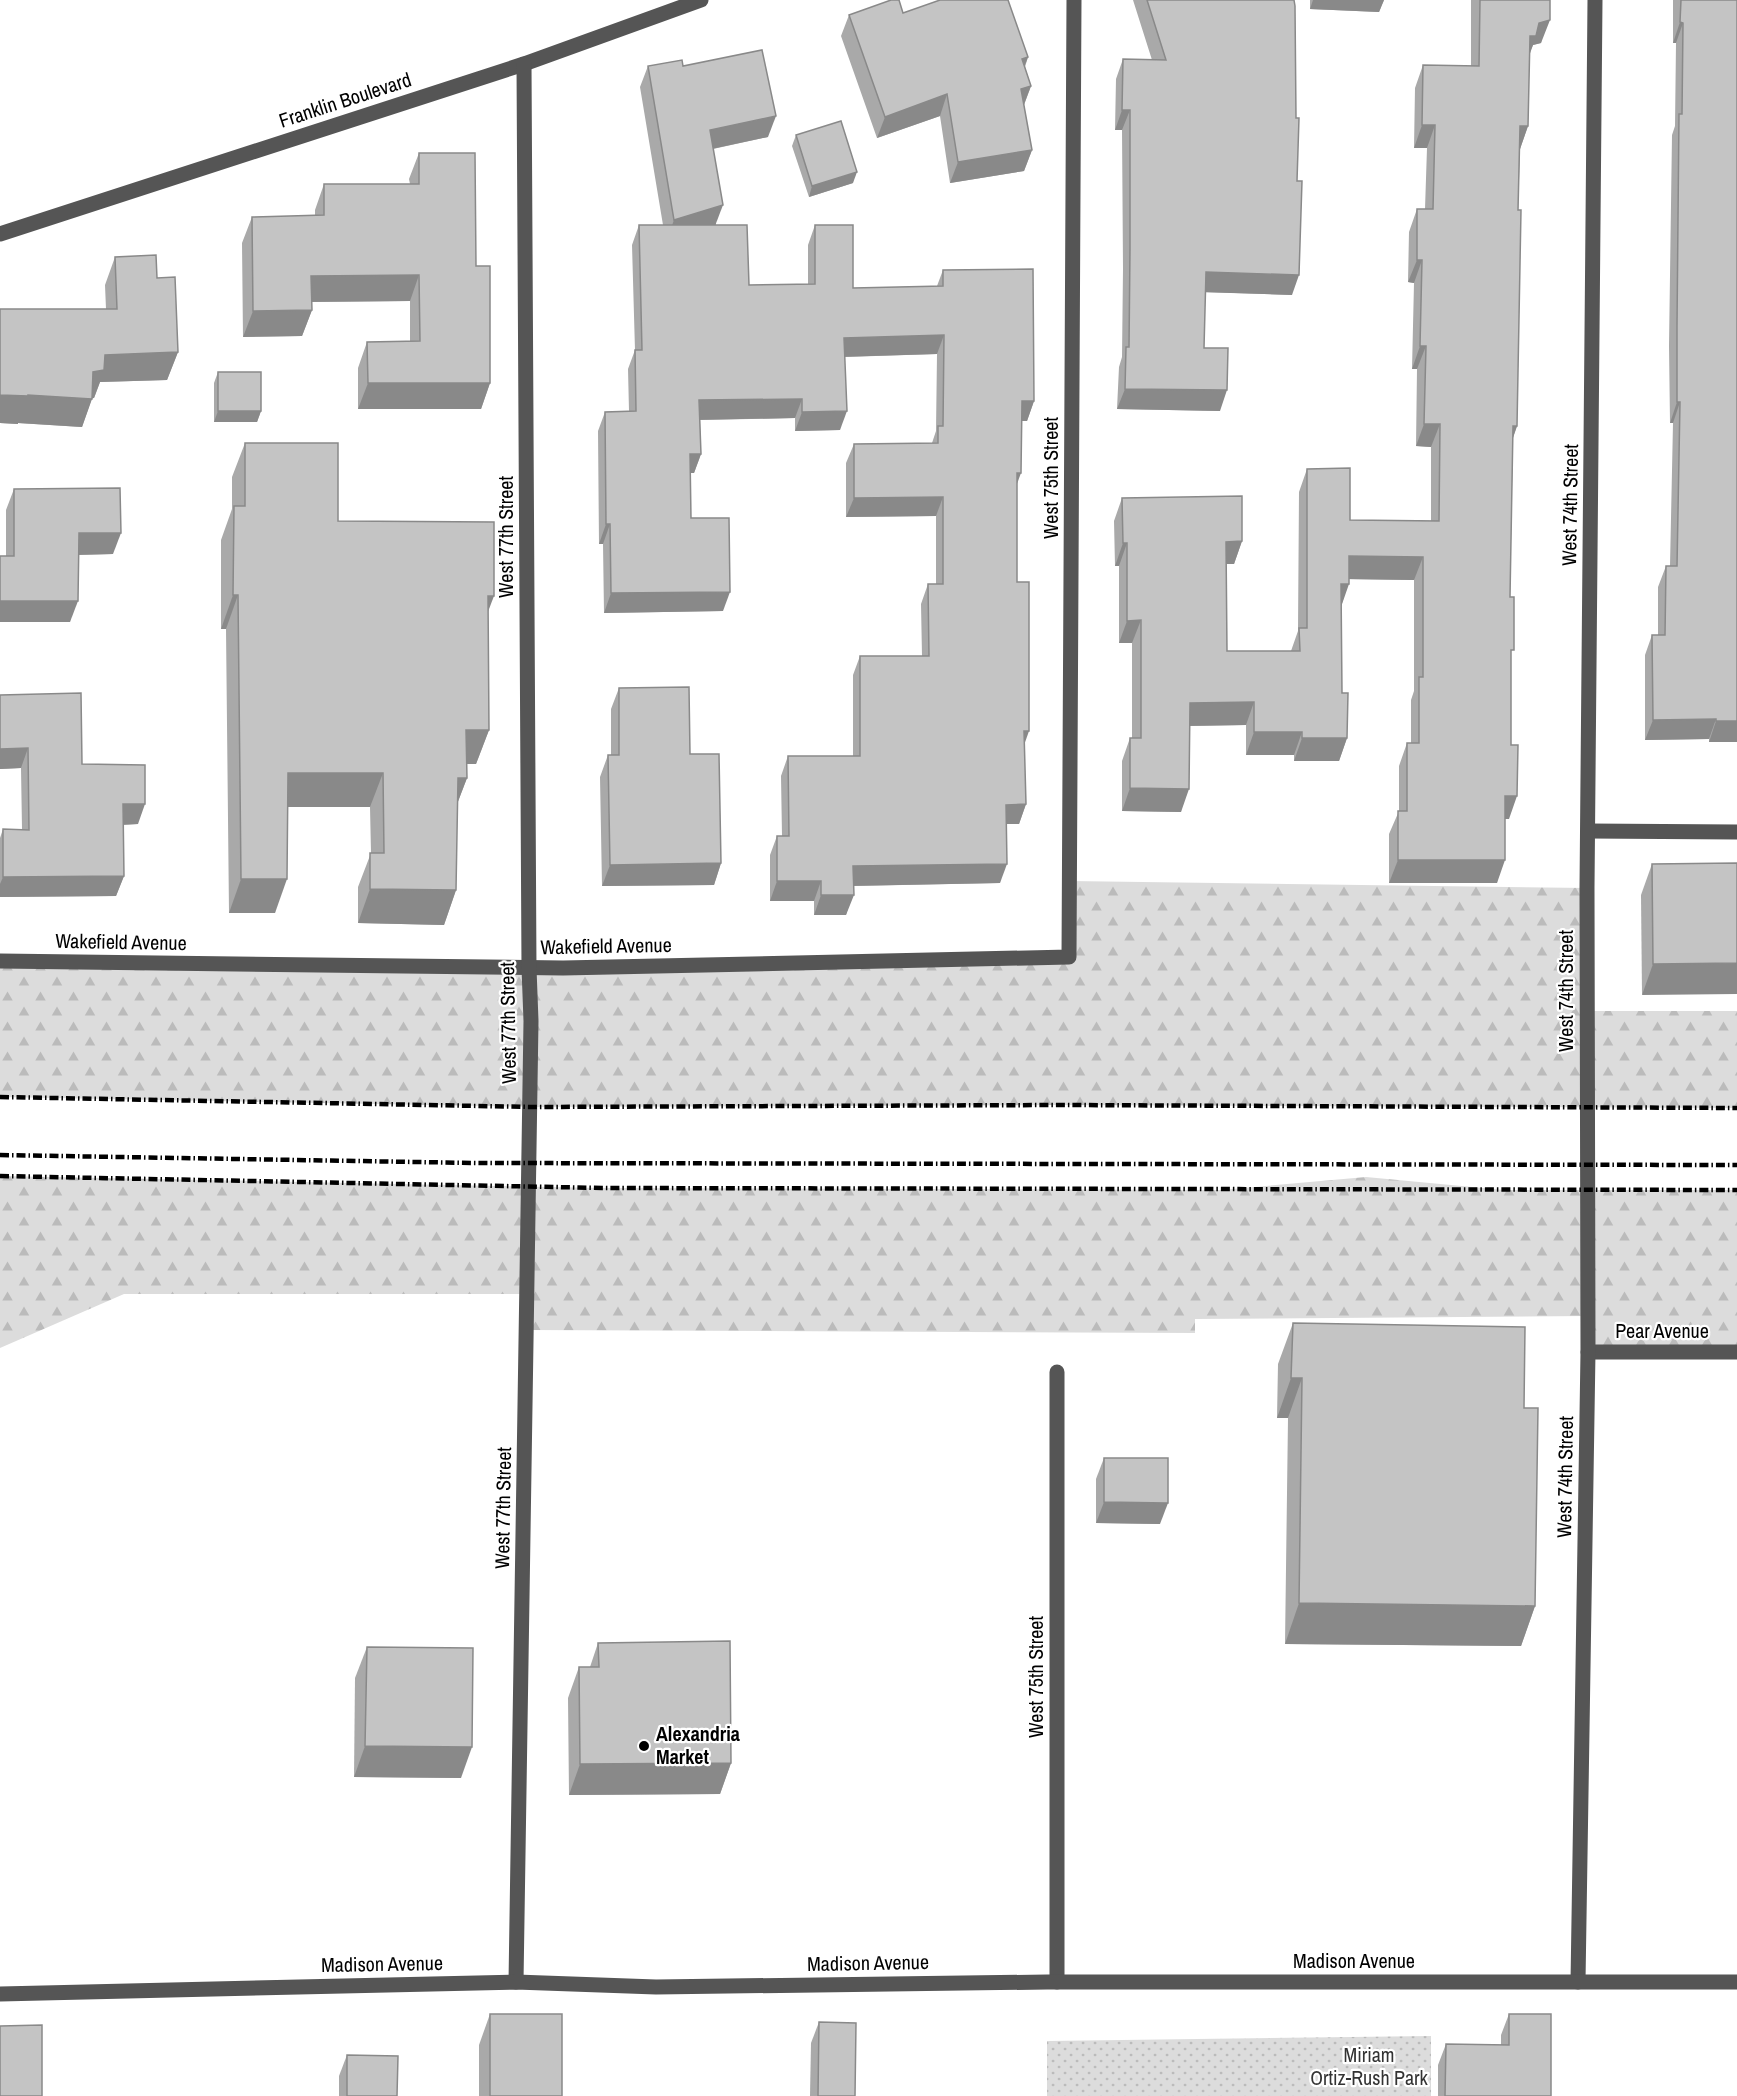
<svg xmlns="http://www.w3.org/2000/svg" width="1737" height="2096" font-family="'Archivo Narrow',sans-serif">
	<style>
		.forest { fill: url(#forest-firs) }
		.park { fill: url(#park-dots) }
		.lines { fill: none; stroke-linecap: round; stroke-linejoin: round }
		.minor { stroke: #555; stroke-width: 15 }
		.rail { stroke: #000; stroke-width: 4.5; stroke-dasharray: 9 3 1.5 3; stroke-linecap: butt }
		.wall { fill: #a9a9a9 }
		.shaded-wall { fill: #898989 }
		.building { fill: #c4c4c4; stroke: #898989; stroke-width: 1.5 }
		.poi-dot { fill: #000; stroke: #fff; stroke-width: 2 }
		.labels { text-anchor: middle; stroke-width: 4.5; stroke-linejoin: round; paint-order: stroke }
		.street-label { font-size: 20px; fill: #000; stroke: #fff }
		.poi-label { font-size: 20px; font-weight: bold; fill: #000; stroke: #fff; text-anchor: start }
		.park-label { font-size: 20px; fill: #333; stroke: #fff }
	</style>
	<defs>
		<pattern id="forest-firs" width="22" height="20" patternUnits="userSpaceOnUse" patternTransform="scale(1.5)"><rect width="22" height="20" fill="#dcdcdc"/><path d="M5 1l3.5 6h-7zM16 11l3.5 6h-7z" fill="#bbb"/></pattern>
		<pattern id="park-dots" width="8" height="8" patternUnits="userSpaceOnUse" patternTransform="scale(1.5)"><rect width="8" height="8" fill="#dcdcdc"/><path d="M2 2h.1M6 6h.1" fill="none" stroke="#bbb" stroke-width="1.8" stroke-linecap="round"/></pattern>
	</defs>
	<rect width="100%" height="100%" fill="#fff"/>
	<!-- forest -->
	<g class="forest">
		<path d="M1069,881L1587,888V1011H1737V1108L1061,1105L534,1107L0,1097V961L529,968L1069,957Z"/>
		<path d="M0,1176L602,1188L1221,1190L1366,1177L1504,1190H1737V1352H1588L1587,1316L1195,1319V1333L528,1330V1294H124L0,1348Z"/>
	</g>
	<!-- park -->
	<path class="park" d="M1431,2036V2096H1047V2041Z"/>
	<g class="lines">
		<!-- minor -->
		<g class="minor">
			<path d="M0,234L524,64L701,0"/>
			<path d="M1588,831L1737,832"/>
			<path d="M0,961L563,968L1069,957L1074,0"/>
			<path d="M1588,1352H1737"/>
			<path d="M1057,1372V1982"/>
			<path d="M516,1982L531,1021L529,968L524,64"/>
			<path d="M1578,1982L1588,1352L1587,888L1595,0"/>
			<path d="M0,1994L516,1982L656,1987L1047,1982H1737"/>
		</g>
		<!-- rail -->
		<g class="rail">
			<path d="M0,1097L534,1107L1061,1105L1737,1108"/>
			<path d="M0,1155L476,1163L1737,1165"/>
			<path d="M0,1176L602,1188L1737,1190"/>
		</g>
	</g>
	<!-- wall -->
	<g class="wall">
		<path d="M1133,0H1294L1292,295L1205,292L1204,348L1220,411L1117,409L1119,367L1122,357L1123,269L1122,130H1115L1116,79L1123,59L1152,60Z"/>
		<path d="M1310,0H1384L1379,12L1310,9Z"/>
		<path d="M1471,0H1550L1541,43L1533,45L1529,54L1528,126L1520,149L1518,210L1517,426L1513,438L1510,597L1511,659L1509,819H1505L1497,883H1389V834L1399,811V766L1407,743H1411V700L1414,691V580L1349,579L1341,607L1342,693L1347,738L1339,761H1294V755H1246V725L1190,726L1181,812L1122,811V761L1130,738H1132V643H1119V566H1115L1114,521L1122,498L1242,541L1234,564H1226L1227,651H1291L1298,631L1299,492L1307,469L1350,520L1431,521V447L1416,446L1417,369H1412L1414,283L1408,282L1409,232L1417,209H1425L1427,148H1414L1415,88L1423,65L1471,66Z"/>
		<path d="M1673,0H1737V742H1709V739L1645,740V655L1652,635H1658V587L1666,566H1670L1673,423H1670L1669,346L1672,135L1675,126L1676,43H1673Z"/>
		<path d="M903,13L1028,57L1025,67L1031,86L1024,105L1032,150L1024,171L950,183L940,116L877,138L841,36L849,15Z"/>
		<path d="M648,66H683L768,137L713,149L716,225L749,285L808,284V245L815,225L853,288L937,286L943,270L1034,401L1027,421H1021L1017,483V582L1024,743L1026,804L1019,824H1006L1000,883L854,886L846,915H814V901H770V855L777,836H782L781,776L788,756H853V675L860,656H922L921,604L928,584H936V516L846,517V463L854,444L932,443L936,431L937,354L845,357L840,430L795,431V418L700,420L701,454L694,473H690L691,518L723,611L604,613L603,544H599L598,431L605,412L629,411L628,369L635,350L632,245L639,225H663L640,87Z"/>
		<path d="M796,135L853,183L809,197L792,146Z"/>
		<path d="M419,153L476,266L490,383L481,409H358V368L367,342L410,341V301L312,302V310L302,336L243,337L242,243L252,217L315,216V210L324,184H410L409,179Z"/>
		<path d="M115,257L157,278L178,352L167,380L100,382L94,398H92L82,427L18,423V424L0,423L106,309L105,285Z"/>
		<path d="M218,372L261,411L257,422H214V383Z"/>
		<path d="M245,443L338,521L488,611L489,730L476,764H467V778L457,804L456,890L444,925L358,923V887L371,853L370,807H288L275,913H229L226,629H221V540L232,509V477Z"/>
		<path d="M14,489L113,554L79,555L70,622H0L6,556V510Z"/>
		<path d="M619,688L690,754L721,863L714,885L602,886L600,777L608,755H611V709Z"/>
		<path d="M0,695L82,764L138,824L123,825L124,876L116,896L0,897V838L3,829H22L21,768L0,769Z"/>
		<path d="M1737,863L1642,995L1641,895L1652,864Z"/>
		<path d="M1293,1323L1524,1408L1535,1606L1521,1646L1285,1644L1288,1418H1277L1278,1364Z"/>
		<path d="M1104,1458L1160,1524L1096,1523V1479Z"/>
		<path d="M598,1643L731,1763L720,1794L569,1795L568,1698L579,1667H590Z"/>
		<path d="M367,1647L461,1778L354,1777L355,1678Z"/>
		<path d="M490,2014L562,2096H479V2045Z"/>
		<path d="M1509,2014L1551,2096H1438V2065L1446,2044L1501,2045V2035Z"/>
		<path d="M819,2022L855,2096H810L811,2043Z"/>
		<path d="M347,2055L397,2096H339V2076Z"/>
	</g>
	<!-- shaded-wall -->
	<g class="shaded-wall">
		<path d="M1313,0H1384L1379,12L1310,9Z"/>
		<path d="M1550,20L1541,43L1533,45L1528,59L1530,36L1539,23Z"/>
		<path d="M1680,22L1683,23L1676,43H1673Z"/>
		<path d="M1028,57L1020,78L1022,59Z"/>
		<path d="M1031,86L1023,107L1021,89Z"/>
		<path d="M947,94L940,116L877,138L885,117Z"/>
		<path d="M1122,110H1130L1122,130H1115Z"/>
		<path d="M776,116L768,137L702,151L710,130Z"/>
		<path d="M1422,125H1435L1427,148H1414Z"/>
		<path d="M1520,126H1528L1520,149Z"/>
		<path d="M1032,150L1024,171L950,183L958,162Z"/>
		<path d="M857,172L853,183L809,197L812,186Z"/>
		<path d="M723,205L715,226L666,242L674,220Z"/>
		<path d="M1417,260H1422L1414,283L1408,282Z"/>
		<path d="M1206,272L1299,275L1292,295L1198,292Z"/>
		<path d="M419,275L410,301L302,302L311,276Z"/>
		<path d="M312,310L302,336L243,337L253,311Z"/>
		<path d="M944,335L937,354L837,357L844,338Z"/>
		<path d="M1420,346H1426L1417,369H1412Z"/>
		<path d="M178,352L167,380L100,382L94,398L88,399H92L82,427L18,423V424L0,423V395H28L105,355Z"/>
		<path d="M368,383H490L481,409H358Z"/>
		<path d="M1125,389L1227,390L1220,411L1117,409Z"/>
		<path d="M802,399L795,418L692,420L699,400Z"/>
		<path d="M1022,401H1034L1027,421H1014Z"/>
		<path d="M1677,402H1680L1673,423H1670Z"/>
		<path d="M218,411H261L257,422H214Z"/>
		<path d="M847,411L840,430L795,431L802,412Z"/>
		<path d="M1424,424H1440L1431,447L1416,446Z"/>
		<path d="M1513,426H1517L1509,449Z"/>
		<path d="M690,454H701L694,473H683Z"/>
		<path d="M1017,473H1021L1014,492Z"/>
		<path d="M943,497L936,516L846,517L854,498Z"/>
		<path d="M606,524H610L603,544H599Z"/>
		<path d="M79,533H121L113,554L71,555Z"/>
		<path d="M1242,541L1234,564H1218L1226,542Z"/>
		<path d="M1123,543H1127L1119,566H1115Z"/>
		<path d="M1349,556L1423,557L1414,580L1341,579Z"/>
		<path d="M1341,584H1349L1341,607Z"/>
		<path d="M730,592L723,611L604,613L611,593Z"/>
		<path d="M233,595H238L226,629H221Z"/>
		<path d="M488,596H494L481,630Z"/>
		<path d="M0,601H78L70,622H0Z"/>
		<path d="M1141,620L1132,643H1119L1127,621Z"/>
		<path d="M1254,702L1246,725L1182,726L1190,703Z"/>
		<path d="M1716,719L1709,739L1645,740L1653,720Z"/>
		<path d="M1716,721H1737V742H1709Z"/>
		<path d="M466,730H489L476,764H454Z"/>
		<path d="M1024,731H1029L1022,751Z"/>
		<path d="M1254,732H1302L1294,755H1246Z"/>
		<path d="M1302,738H1347L1339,761H1294Z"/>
		<path d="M28,748L21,768L0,769V749Z"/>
		<path d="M288,773H383L370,807H276Z"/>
		<path d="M458,778H467L454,812Z"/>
		<path d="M1130,788L1189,789L1181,812L1122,811Z"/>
		<path d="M1505,796H1517L1509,819H1497Z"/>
		<path d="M123,804H145L138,824L115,825Z"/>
		<path d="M1026,804L1019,824H998L1006,805Z"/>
		<path d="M1398,860H1505L1497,883H1389Z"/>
		<path d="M721,863L714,885L602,886L610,865Z"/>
		<path d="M1007,864L1000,883L846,886L853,866Z"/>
		<path d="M124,876L116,896L0,897V884L3,877Z"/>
		<path d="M241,879H287L275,913H229Z"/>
		<path d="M777,881H821L814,901H770Z"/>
		<path d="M370,889L456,890L444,925L358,923Z"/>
		<path d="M821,895H854L846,915H814Z"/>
		<path d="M1737,963V994L1642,995L1653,964Z"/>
		<path d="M1291,1378H1302L1288,1418H1277Z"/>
		<path d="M1104,1502L1168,1503L1160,1524L1096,1523Z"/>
		<path d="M1299,1603L1535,1606L1521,1646L1285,1644Z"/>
		<path d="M365,1746L472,1747L461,1778L354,1777Z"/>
		<path d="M731,1763L720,1794L569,1795L580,1764Z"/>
	</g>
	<!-- building -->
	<g class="building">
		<path d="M891,0H899L903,13L940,0H1008L1028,57L1022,59L1031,86L1021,89L1032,150L958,162L947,94L885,117L849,15Z"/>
		<path d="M1147,0H1294L1295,6L1296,118H1299L1297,181H1302L1299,275L1206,272L1204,348H1228L1227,390L1125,389L1126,347H1129L1130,249V110H1122L1123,59L1166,60Z"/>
		<path d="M1480,0H1550V20L1539,23L1536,36H1530L1528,126H1520L1518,210H1521L1517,426H1513L1510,597H1514V650H1511V745H1518L1517,796H1505V860H1398V811H1407V743H1419V677H1423V557L1349,556V584H1341L1342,693H1348L1347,738H1302V732H1254V702L1190,703L1189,789L1130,788V738H1141V620L1127,621V543H1123L1122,498L1242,496V541L1226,542L1227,651H1300L1299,628H1307V469L1350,468V520L1439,521L1440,424H1424L1426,346H1420L1422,260H1417V209H1433L1435,125H1422L1423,65L1479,66Z"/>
		<path d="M1681,0H1737V721H1716V719L1653,720L1652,635H1665L1666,566H1677L1680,402H1677V325L1679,114H1682L1683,23L1680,22Z"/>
		<path d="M762,50L776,116L710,130L723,205L674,220L648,66L682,60L683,66Z"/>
		<path d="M841,121L857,172L812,186L796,135Z"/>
		<path d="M419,153H475L476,266H490V383H368L367,342L420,341L419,275L311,276L312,310L253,311L252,217L324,215V184H419Z"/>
		<path d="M639,225H747L749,285L815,284V225H853V288L943,286V270L1033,269L1034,401H1022L1021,473H1017V582H1029V731H1024L1026,804L1006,805L1007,864L853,866L854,895H821V881H777V836H789L788,756H860V656H929L928,584H943V497L854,498V444L938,443V426H943L944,335L844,338L847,411L802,412V399L699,400L701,454H690L691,518H729L730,592L611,593L610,524H606L605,412L636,411L635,350H642Z"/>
		<path d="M156,255L157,278L175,277L178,352L105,355L104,370L93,372L92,399L28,395V396L0,395V309H117L115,257Z"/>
		<rect x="218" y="372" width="43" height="39"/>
		<path d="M245,443H338V521L494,522V596H488L489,730H466L467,778H458L456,890L370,889V853H384L383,773H288L287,879H241L238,595H233L234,506H245Z"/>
		<path d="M120,488L121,533H79L78,601H0V556H14V489Z"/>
		<path d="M689,687L690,754H719L721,863L610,865L608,755H619V688Z"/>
		<path d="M81,693L82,764L145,765V804H123L124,876L3,877V829L29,830L28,748L0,749V695Z"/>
		<path d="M1737,863V963L1653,964L1652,864Z"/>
		<path d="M1293,1323L1525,1327L1524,1408H1538L1535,1606L1299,1603L1302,1378H1291Z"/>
		<path d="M1104,1458H1168V1503L1104,1502Z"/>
		<path d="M730,1641L731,1763L580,1764L579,1667H599L598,1643Z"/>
		<path d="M367,1647L473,1648L472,1747L365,1746Z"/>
		<rect x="490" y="2014" width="72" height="82"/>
		<path d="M1509,2014H1551V2096H1445L1446,2044L1509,2045Z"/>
		<path d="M819,2022L856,2023L855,2096H818Z"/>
		<path d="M42,2025V2096H0V2026Z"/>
		<path d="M347,2055L398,2056L397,2096H347Z"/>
	</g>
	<!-- markers -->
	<circle class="poi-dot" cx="644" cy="1746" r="6"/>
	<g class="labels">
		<!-- street labels -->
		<g class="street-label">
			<text transform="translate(345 100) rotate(-18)" y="7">Franklin Boulevard</text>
			<text transform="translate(1051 478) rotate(-90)" y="7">West 75th Street</text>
			<text transform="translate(1570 505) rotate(-89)" y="7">West 74th Street</text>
			<text transform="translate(506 537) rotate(-90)" y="7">West 77th Street</text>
			<text transform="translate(121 942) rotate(1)" y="7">Wakefield Avenue</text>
			<text transform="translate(606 946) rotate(-1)" y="7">Wakefield Avenue</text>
			<text transform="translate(1566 991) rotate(-90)" y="7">West 74th Street</text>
			<text transform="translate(508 1023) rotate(-91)" y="7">West 77th Street</text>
			<text x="1662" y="1338">Pear Avenue</text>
			<text transform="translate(1565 1477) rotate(-89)" y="7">West 74th Street</text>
			<text transform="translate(503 1508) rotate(-89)" y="7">West 77th Street</text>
			<text transform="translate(1036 1677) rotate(-90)" y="7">West 75th Street</text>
			<text x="1354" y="1968">Madison Avenue</text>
			<text transform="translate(868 1963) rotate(-1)" y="7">Madison Avenue</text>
			<text transform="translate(382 1964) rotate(-1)" y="7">Madison Avenue</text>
		</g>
		<!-- poi labels -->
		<g class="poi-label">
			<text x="656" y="1741">Alexandria<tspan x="656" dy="23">Market</tspan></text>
		</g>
		<!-- park labels -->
		<g class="park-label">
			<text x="1369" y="2062">Miriam<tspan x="1369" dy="23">Ortiz-Rush Park</tspan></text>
		</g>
	</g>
</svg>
